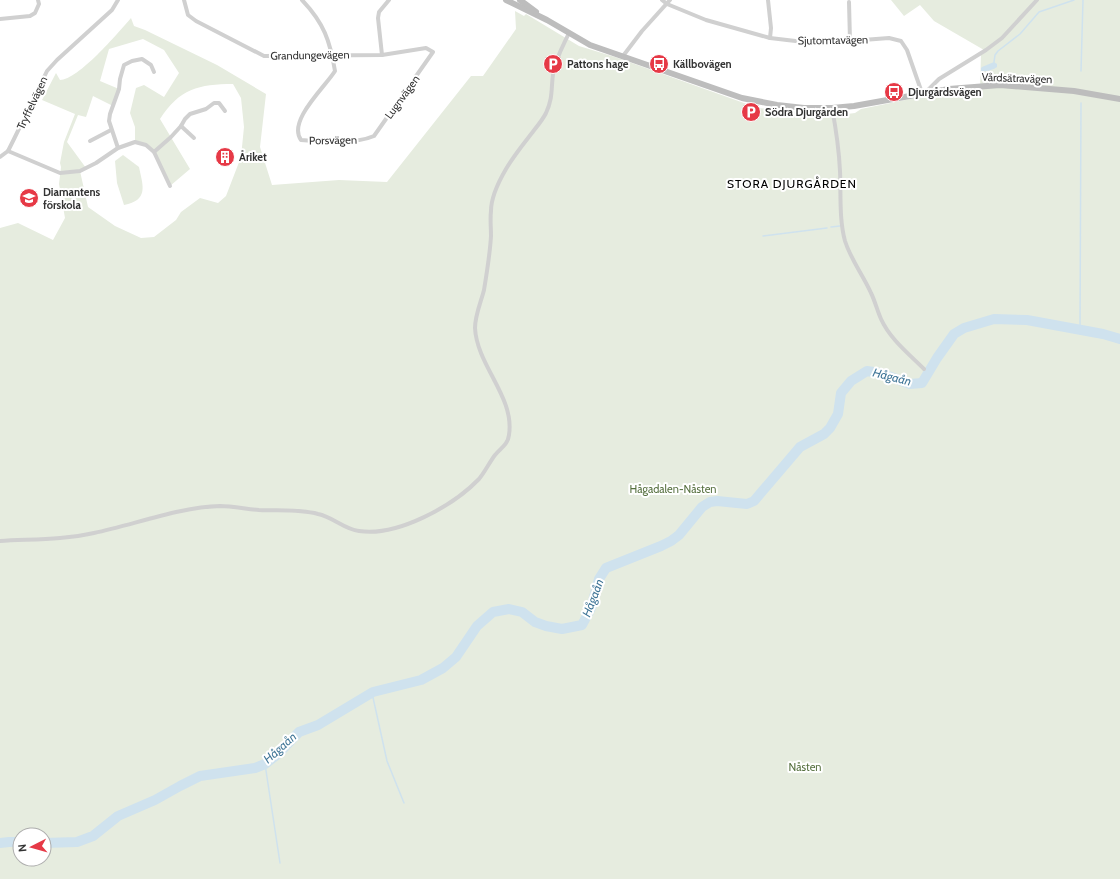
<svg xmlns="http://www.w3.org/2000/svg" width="1120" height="879" font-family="Cabin,sans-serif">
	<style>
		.green { fill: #e6ecdf; fill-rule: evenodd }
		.water { fill: #cfe2ee }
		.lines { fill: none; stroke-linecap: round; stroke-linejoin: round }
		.stream { stroke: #cfe2ee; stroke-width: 1.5 }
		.river { stroke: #cfe2ee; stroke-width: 10 }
		.street { stroke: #d0d0d0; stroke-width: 4 }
		.secondary { stroke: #bdbdbd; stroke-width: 6 }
		.labels { text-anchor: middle; stroke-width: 4; stroke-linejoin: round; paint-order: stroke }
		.street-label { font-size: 11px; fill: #333; stroke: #fff }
		.poi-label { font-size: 11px; font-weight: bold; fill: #333; stroke: #fff; text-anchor: start }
		.park-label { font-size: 11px; fill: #56703f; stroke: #fff }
		.neighbourhood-label { font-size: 12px; letter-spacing: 1px; fill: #000; stroke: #fff }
		.water-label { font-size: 12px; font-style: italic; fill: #3f7597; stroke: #fff }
	</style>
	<rect width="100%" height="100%" fill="#fff"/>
	<!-- green -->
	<g class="green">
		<path d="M891,0H1120V879H0V228L18,223L53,240L65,218L59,184L61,167L60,163L64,142L75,114L42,100L56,73L60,80C78,80 118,33 131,18L134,26L145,30L217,65L266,94L260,147L272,185L339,180L387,182L471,76H483L516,29L515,11L524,16L526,14L579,46L615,57L758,108L839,115L855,113L861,109L935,94L980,91L981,52L984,50L934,21L920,5L904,16ZM143,39L164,50L179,73L164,97L144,85L136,88L130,113L135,127V142L146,145L154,152L170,186L190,169L160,119C179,89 199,84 233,84L241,98L244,127L241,157L226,196L218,203L200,198L181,212L176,220L154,237L141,238L115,226L88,207L80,171L86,168L67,142L78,115L86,117L93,96L113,106L119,89L100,81L109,49ZM20,835H44V859H20Z"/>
		<path d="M123,155L139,167C143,186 149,200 124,205L117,183L115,161Z"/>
	</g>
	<!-- water -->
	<path class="water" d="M994,62L997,64V67C993,70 986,72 981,71V68L982,67Z"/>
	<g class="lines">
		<!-- stream -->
		<g class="stream">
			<path d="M994,62L995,55L998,51L1020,34L1039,12L1074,0"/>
			<path d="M1081,71L1083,0"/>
			<path d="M831,227L840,226"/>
			<path d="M763,236L827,228"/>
			<path d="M1080,329L1081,103"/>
			<path d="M372,693L387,761L404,803"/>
			<path d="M265,764L280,863"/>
		</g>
		<!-- river -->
		<g class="river">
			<path d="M0,843L9,842H20"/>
			<path d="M44,843L77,842L93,836L118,816L155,800L180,786L200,776L255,768L265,764L278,754L299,732L318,725L373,692L421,680L443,668L456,657L477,626L493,612L509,609L522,612L535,622L546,626L562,629L582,625L591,608L599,579L606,568L661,546L671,541L679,535L702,507L710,502L717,501L747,504L754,501L800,447L824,434L830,428L838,414L841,393L851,381L867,371L880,373L910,384L922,383L937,358L954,334L964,328L994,319L1027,320L1103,334L1120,339"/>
		</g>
		<!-- street -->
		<g class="street">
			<path d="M184,0L188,15L196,21L264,56L382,55L426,48L433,52L374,136C356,144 320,142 301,140C287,121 326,86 335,71C330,41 324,23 302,0"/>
			<path d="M662,0L667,4L706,20L770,38L804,42L850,41L889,38L901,41L907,50L922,93"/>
			<path d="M768,0L771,28L770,38"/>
			<path d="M849,2L850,41"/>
			<path d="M0,19L30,16L35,13L39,4L38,0"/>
			<path d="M382,55L378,18L379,12L389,0"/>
			<path d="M623,56L642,31L670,0"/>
			<path d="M926,92L939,79L986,50L1002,38L1037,0"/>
			<path d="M832,108C836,129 839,150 840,171C841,194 839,219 845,241C851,260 863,275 871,293C875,301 877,310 881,319C890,339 909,354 924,369"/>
			<path d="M181,126L185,119L190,114L206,109L214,103H219L225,111"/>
			<path d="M90,141L111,130"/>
			<path d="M118,148L109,121L110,114L119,89L120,79L124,65L132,61L142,59L151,65L154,72"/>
			<path d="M8,151L60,173L80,171L96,163L118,148L135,142L146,145L154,152L170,186"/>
			<path d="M154,152L171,137L181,126L194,138"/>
			<path d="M0,157L8,151L14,139L47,71L57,60L112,10L118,0"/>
			<path d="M0,541C31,539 63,540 94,533C133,525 180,507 220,506C233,506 246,509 259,510C279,511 299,509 318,514C333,517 344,529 359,531C397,537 453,506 479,479C485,472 489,463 495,455C501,448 508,444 509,435C515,397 477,366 475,328C475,315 481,302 484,290C487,272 490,253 491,236C491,227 490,219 491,211C491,197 499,181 506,169C514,155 525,142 535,129C539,124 543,119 546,113C553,98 551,89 553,74C555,60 563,46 569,33"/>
		</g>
		<!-- secondary -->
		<g class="secondary">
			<path d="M506,0L547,20L590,45L742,98L777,105L804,108H832L854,106L949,89L1000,85L1074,91L1120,99"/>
			<path d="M520,0L536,12"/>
		</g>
	</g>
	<!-- icons -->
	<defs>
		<g id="parking-disc" transform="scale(1)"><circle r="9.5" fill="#e63946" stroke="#fff"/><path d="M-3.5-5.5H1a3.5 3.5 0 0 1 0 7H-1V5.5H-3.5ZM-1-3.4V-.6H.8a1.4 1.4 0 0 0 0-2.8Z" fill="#fff"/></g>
		<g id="bus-disc" transform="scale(1)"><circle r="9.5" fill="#e63946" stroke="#fff"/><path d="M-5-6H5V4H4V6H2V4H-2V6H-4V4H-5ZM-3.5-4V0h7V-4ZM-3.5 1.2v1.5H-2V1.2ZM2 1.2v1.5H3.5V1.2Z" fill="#fff"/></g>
		<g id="building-disc" transform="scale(1)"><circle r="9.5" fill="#e63946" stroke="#fff"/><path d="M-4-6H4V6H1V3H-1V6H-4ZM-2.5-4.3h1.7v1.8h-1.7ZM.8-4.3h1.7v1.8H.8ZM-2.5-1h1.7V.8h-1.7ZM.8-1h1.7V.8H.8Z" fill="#fff"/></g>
		<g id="school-disc" transform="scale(1)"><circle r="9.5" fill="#e63946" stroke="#fff"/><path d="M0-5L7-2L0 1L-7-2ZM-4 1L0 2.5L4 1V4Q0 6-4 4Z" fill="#fff"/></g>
	</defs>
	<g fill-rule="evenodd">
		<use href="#parking-disc" x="553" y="64"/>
		<use href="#bus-disc" x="659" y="64"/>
		<use href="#bus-disc" x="894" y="92"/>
		<use href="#parking-disc" x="751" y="112"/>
		<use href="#building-disc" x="225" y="157"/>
		<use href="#school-disc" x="29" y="198"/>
	</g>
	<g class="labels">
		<!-- street labels -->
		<g class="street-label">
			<text transform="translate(833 40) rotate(-1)" y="4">Sjutomtavägen</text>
			<text transform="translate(310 55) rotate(-1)" y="4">Grandungevägen</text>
			<text transform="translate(1017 78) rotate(2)" y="4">Vårdsätravägen</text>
			<text transform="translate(402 97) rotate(-54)" y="4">Lugnvägen</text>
			<text transform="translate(32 103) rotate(-65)" y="4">Tryffelvägen</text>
			<text transform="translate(333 140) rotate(-1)" y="4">Porsvägen</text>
		</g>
		<!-- poi labels -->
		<g class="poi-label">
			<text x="567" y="68">Pattons hage</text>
			<text x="673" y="68">Källbovägen</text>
			<text x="908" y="96">Djurgårdsvägen</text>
			<text x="765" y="116">Södra Djurgården</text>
			<text x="239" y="161">Åriket</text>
			<text x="43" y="196">Diamantens<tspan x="43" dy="13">förskola</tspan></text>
		</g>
		<!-- park labels -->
		<g class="park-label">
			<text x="673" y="493">Hågadalen-Nåsten</text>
			<text x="805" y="771">Nåsten</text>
		</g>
		<!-- neighbourhood labels -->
		<g class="neighbourhood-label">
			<text x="792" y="188">STORA DJURGÅRDEN</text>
		</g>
		<!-- water labels -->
		<g class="water-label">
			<text transform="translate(892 377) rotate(14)" y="4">Hågaån</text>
			<text transform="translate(593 598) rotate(-69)" y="4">Hågaån</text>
			<text transform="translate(280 748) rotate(-42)" y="4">Hågaån</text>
		</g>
	</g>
	<!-- north arrow -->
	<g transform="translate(32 847) rotate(264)"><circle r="19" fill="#ffffff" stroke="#adadad"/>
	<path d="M0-3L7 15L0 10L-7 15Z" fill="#e63946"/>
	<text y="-6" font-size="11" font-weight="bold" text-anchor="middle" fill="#333333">N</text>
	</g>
</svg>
